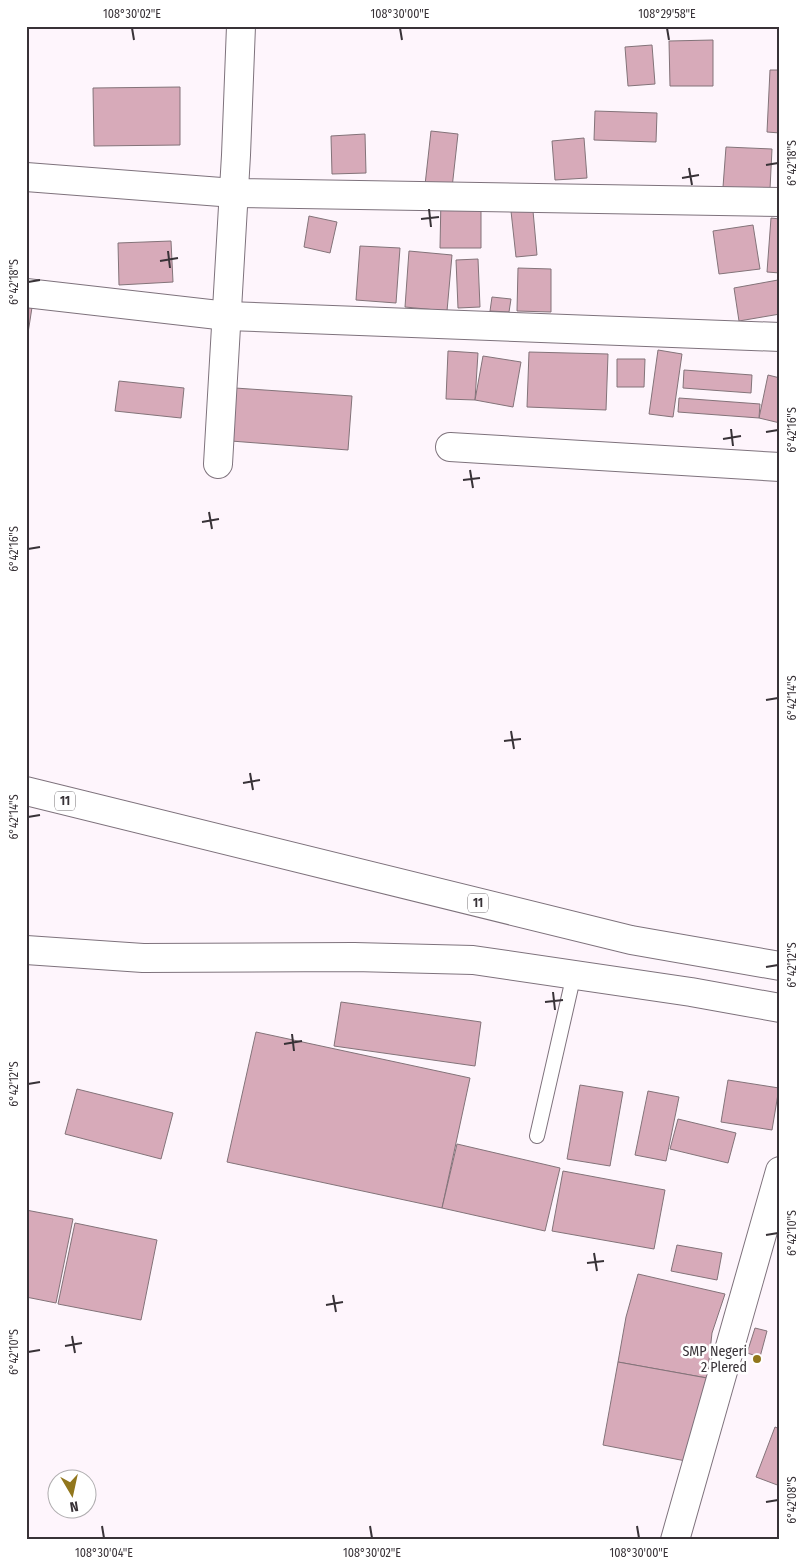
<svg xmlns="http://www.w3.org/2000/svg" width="806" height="1566" font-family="'Fira Sans Condensed',sans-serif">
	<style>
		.building { fill: #d7aab9; stroke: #837379 }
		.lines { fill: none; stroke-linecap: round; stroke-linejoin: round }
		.lane-casing { stroke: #7e727c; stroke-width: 16 }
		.street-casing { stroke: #7e727c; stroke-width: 30 }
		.highway-casing { stroke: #7e727c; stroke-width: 30 }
		.lane { stroke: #fff; stroke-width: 14 }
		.street { stroke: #fff; stroke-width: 28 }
		.highway { stroke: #fff; stroke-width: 28 }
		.ticks { fill: none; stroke: #383237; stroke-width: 2 }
		.poi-dot { fill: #91761c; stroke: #fff; stroke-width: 2 }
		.labels { text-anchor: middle; stroke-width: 5; stroke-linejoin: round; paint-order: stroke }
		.shield { fill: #fff; stroke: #747073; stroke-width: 1 }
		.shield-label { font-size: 12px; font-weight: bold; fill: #383237 }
		.poi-label { font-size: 14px; fill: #383237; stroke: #fff; text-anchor: end }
		.neatline { fill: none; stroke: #383237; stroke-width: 2 }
		.ticks-label { font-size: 12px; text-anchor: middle; fill: #383237 }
	</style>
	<rect width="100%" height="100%" fill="#fef5fc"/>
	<!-- building -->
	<g class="building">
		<path d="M713,40V86H670L669,41Z"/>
		<path d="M652,45L655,84L628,86L625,47Z"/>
		<path d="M770,70H780V133L767,132Z"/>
		<path d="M180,87V145L94,146L93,88Z"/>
		<path d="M595,111L657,113L656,142L594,140Z"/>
		<path d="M431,131L458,134L452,188L425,185Z"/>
		<path d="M365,134L366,173L332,174L331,136Z"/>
		<path d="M584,138L587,178L555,180L552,141Z"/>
		<path d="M726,147L772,149L770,189L723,187Z"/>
		<path d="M441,197H481V248H440Z"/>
		<path d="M532,200L537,255L516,257L510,202Z"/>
		<path d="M309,216L337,222L330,253L304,247Z"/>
		<path d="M771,218L780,219V273L767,272Z"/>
		<path d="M753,225L760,269L719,274L713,231Z"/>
		<path d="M171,241L173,282L119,285L118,243Z"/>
		<path d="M360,246L400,248L396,303L356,300Z"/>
		<path d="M409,251L452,255L447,311L405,307Z"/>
		<path d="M478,259L480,307L458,308L456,260Z"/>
		<path d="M518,268L551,269V312L517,311Z"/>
		<path d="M778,280L780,314L739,321L734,288Z"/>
		<path d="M492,297L511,299L509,312L490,311Z"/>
		<path d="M26,300L33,301L26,346Z"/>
		<path d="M658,350L682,354L673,417L649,414Z"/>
		<path d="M448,351L478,353L475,400L446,399Z"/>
		<path d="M529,352L608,354L606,410L527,407Z"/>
		<path d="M483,356L521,362L513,407L475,400Z"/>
		<path d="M617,359H645L644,387H617Z"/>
		<path d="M684,370L752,375L751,393L683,388Z"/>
		<path d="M768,375L780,378V423L759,418Z"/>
		<path d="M119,381L184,388L181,418L115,411Z"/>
		<path d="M235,388L352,396L348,450L231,441Z"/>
		<path d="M679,398L760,404L759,418L678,412Z"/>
		<path d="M341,1002L481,1022L475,1066L334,1046Z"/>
		<path d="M256,1032L470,1078L442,1208L227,1162Z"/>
		<path d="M728,1080L779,1088L772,1130L721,1122Z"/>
		<path d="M580,1085L623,1092L610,1166L567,1159Z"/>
		<path d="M77,1089L173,1113L161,1159L65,1134Z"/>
		<path d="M648,1091L679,1097L666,1161L635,1155Z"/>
		<path d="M678,1119L736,1133L728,1163L670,1149Z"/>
		<path d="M457,1144L560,1168L545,1231L442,1208Z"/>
		<path d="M563,1171L665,1190L654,1249L552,1231Z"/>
		<path d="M26,1210L73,1219L56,1303L26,1297Z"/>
		<path d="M75,1223L157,1240L141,1320L58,1304Z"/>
		<path d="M677,1245L722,1253L717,1280L671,1271Z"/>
		<path d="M638,1274L725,1294L712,1333L707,1378L618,1362L626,1317Z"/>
		<path d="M755,1328L767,1331L760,1357L747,1353Z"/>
		<path d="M618,1362L707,1378L695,1418L691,1462L603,1445Z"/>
		<path d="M775,1427L780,1429V1486L756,1477Z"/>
	</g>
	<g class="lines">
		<!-- lane casing -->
		<g class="lane-casing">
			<path id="lane" d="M537,1136L574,974"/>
		</g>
		<!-- street casing -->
		<g class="street-casing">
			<g id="street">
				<path d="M26,177L234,193L780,202"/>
				<path d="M26,293L227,316L780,337"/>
				<path d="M450,447L780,467"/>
				<path d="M218,464L236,155L241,26"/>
				<path d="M675,1540L780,1171"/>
			</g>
		</g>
		<!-- highway casing -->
		<g class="highway-casing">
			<g id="highway">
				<path d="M26,791L631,940L780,966"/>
				<path d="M26,950L143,958L354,957L473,960L691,992L780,1008"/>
			</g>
		</g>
		<!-- lane -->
		<use href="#lane" class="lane"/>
		<!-- street -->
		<use href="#street" class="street"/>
		<!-- highway -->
		<use href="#highway" class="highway"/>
	</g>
	<!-- ticks -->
	<path class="ticks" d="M132,28L134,40M400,28L402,40M667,28L669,40M766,165L778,163M689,168L692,185M682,178L699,175M429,209L431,227M421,219L439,217M168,251L170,268M160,261L178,258M28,282L40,280M731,429L733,446M766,432L778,430M723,439L741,436M470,470L473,488M463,480L480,478M209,512L212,529M202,522L219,519M28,549L40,547M766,700L778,698M511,731L514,749M504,741L521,739M250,773L253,790M243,783L260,780M28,817L40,815M766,967L778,965M553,992L555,1010M545,1002L563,1000M292,1034L294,1051M284,1044L302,1041M28,1084L40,1082M766,1235L778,1233M594,1253L597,1271M587,1263L604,1261M333,1295L336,1312M326,1305L343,1302M72,1336L75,1353M65,1346L82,1343M28,1352L40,1350M766,1502L778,1500M102,1526L104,1538M370,1526L372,1538M637,1526L639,1538"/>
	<!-- markers -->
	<circle class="poi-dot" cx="757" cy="1359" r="5"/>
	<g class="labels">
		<!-- shield labels -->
		<g class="shield">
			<rect x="55" y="791.5" width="20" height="19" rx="4"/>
			<rect x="468" y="893.5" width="20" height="19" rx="4"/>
		</g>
		<g class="shield-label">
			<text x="65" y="805">11</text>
			<text x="478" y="907">11</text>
		</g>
		<!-- poi labels -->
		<g class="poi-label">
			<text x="747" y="1356">SMP Negeri<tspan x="747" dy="16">2 Plered</tspan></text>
		</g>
	</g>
	<!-- border -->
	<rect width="806" height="1566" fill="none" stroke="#ffffff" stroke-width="55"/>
	<!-- north arrow -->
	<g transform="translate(72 1494) rotate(171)"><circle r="24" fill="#ffffff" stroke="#afadaf"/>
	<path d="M0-4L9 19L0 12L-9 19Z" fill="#91761c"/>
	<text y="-8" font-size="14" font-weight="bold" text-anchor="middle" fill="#383237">N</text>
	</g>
	<rect x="28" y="28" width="750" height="1510" class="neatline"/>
	<g class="ticks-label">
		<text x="132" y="18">108°30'02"E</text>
		<text x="400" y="18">108°30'00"E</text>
		<text x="667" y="18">108°29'58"E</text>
		<text transform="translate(792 163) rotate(-90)" y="4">6°42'18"S</text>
		<text transform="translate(14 282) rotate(-90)" y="4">6°42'18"S</text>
		<text transform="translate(792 430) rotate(-90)" y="4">6°42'16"S</text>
		<text transform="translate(14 549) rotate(-90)" y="4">6°42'16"S</text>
		<text transform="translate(792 698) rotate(-90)" y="4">6°42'14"S</text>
		<text transform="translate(14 817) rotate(-90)" y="4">6°42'14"S</text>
		<text transform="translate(792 965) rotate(-90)" y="4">6°42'12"S</text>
		<text transform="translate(14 1084) rotate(-90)" y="4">6°42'12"S</text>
		<text transform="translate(792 1233) rotate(-90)" y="4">6°42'10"S</text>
		<text transform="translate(14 1352) rotate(-90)" y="4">6°42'10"S</text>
		<text transform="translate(792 1500) rotate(-90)" y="4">6°42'08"S</text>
		<text x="104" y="1557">108°30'04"E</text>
		<text x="372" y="1557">108°30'02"E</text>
		<text x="639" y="1557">108°30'00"E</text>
	</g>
</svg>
